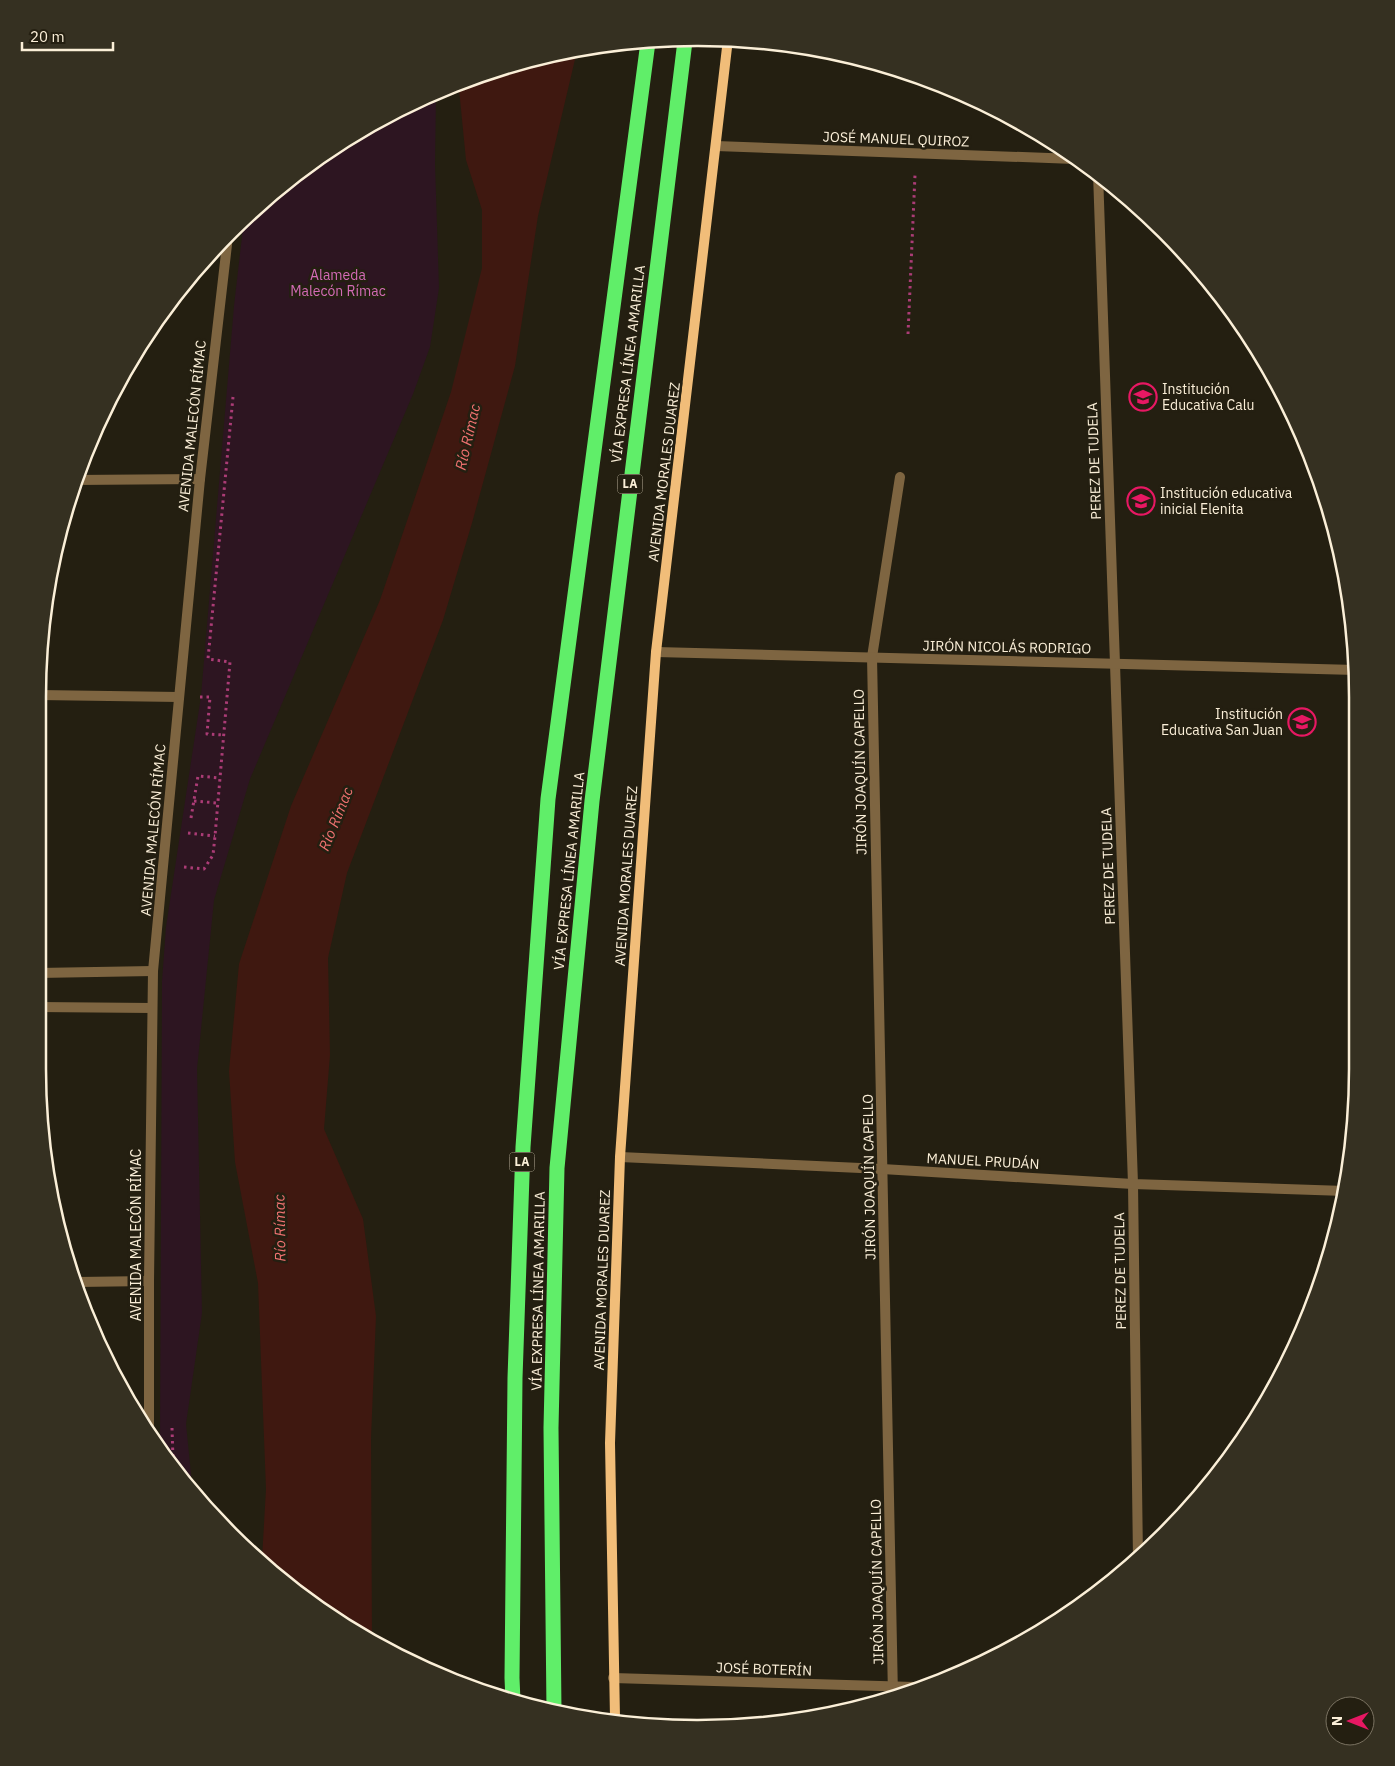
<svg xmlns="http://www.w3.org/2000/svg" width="1395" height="1766" font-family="'IBM Plex Sans',sans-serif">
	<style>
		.green { fill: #2d1521 }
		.water { fill: #3f1810 }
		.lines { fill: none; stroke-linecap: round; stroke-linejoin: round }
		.path { stroke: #ab3c76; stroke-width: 3; stroke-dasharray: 2.5 4; stroke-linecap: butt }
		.service { stroke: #7e6541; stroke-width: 10 }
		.minor { stroke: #7e6541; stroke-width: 10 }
		.secondary { stroke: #f1bd79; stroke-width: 10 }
		.motorway { stroke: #60ee69; stroke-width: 15 }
		.labels { text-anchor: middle; stroke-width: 5; stroke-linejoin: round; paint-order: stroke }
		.shield { fill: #241f11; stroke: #bab19c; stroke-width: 1 }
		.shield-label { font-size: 12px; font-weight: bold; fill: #fbefd8 }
		.street-label { font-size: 14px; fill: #fbefd8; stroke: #241f11 }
		.park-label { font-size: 14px; fill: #d46bb6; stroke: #241f11 }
		.poi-label { font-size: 14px; fill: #fbefd8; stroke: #241f11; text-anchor: start }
		.water-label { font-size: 15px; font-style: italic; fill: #f07271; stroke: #241f11 }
		.rim { fill: none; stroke: #fbefd8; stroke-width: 2.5 }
	</style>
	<rect width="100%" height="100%" fill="#241f11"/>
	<!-- green -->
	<path class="green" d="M436,95L435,164L439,288L430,347L413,394L250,779L214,900L197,1069L202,1313L186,1424L192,1484L160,1444L162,981L166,927L201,696L234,306L244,219L263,201L368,126Z"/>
	<!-- water -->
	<path class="water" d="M577,51L538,216L515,366L472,523L443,620L347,873L328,958L330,1055L324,1129L363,1219L376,1316L371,1438L372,1642L367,1640L262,1559L266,1489L258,1283L235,1162L229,1071L239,964L291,806L380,600L451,392L482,268V210L466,160L459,89L461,84L486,72Z"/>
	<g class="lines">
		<!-- path -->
		<g class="path">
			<path d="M908,334L915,175"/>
			<path d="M200,697H210L207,734L223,735"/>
			<path d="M194,801L217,803"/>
			<path d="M191,818L198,776L220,778"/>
			<path d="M188,833L215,836"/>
			<path d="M184,867L204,869L213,855L215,836L230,662L208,659L233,397"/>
			<path d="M172,1428L173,1459"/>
		</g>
		<!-- service -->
		<path class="service" d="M872,657L900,477"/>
		<!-- minor -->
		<g class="minor">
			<path d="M716,146L1075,159"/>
			<path d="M1098,173L1133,1184L1138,1559"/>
			<path d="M75,480L200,479"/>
			<path d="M656,652L1356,670"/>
			<path d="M872,657L893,1696"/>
			<path d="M39,695L179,697"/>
			<path d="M38,973L153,971"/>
			<path d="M38,1007L152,1008"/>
			<path d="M620,1157L882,1169L1133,1184L1345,1191"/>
			<path d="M78,1282L149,1281"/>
			<path d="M149,1429V1281L153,971L200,479L228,236"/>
			<path d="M613,1678L914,1687"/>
		</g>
		<!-- secondary -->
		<path class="secondary" d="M615,1718L610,1443L620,1157L656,652L728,39"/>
		<!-- motorway -->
		<g class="motorway">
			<path d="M513,1701L512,1678L515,1378L523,1147L548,799L648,42"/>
			<path d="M554,1710L551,1428L557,1168L592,801L685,41"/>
		</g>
	</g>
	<!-- icons -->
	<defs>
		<g id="school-ring" transform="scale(1.4375)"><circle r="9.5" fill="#241f11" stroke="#e71863" stroke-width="1.5"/><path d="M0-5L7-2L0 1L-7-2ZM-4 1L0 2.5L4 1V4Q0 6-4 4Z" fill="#e71863"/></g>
	</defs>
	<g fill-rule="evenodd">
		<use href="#school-ring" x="1143" y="397"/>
		<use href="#school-ring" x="1141" y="501"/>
		<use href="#school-ring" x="1302" y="722"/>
	</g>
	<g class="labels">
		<!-- shield labels -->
		<g class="shield">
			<rect x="617.5" y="474.5" width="25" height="19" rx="4"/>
			<rect x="509.5" y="1152.5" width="25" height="19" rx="4"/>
		</g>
		<g class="shield-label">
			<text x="630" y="488">LA</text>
			<text x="522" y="1166">LA</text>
		</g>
		<!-- street labels -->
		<g class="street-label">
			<text transform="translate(896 139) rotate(2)" y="5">JOSÉ MANUEL QUIROZ</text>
			<text transform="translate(628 364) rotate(-83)" y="5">VÍA EXPRESA LÍNEA AMARILLA</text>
			<text transform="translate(192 426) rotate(-84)" y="5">AVENIDA MALECÓN RÍMAC</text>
			<text transform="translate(1094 461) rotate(-92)" y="5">PEREZ DE TUDELA</text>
			<text transform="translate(664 472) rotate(-83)" y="5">AVENIDA MORALES DUAREZ</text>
			<text transform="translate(1007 647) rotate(1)" y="5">JIRÓN NICOLÁS RODRIGO</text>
			<text transform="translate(860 772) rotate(-91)" y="5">JIRÓN JOAQUÍN CAPELLO</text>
			<text transform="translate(153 830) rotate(-85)" y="5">AVENIDA MALECÓN RÍMAC</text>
			<text transform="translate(1108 866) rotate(-92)" y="5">PEREZ DE TUDELA</text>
			<text transform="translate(569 871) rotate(-84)" y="5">VÍA EXPRESA LÍNEA AMARILLA</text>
			<text transform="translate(626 876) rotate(-86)" y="5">AVENIDA MORALES DUAREZ</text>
			<text transform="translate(983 1161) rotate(3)" y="5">MANUEL PRUDÁN</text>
			<text transform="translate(869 1177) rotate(-91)" y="5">JIRÓN JOAQUÍN CAPELLO</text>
			<text transform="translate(136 1235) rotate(-90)" y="5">AVENIDA MALECÓN RÍMAC</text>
			<text transform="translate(1120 1271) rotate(-91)" y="5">PEREZ DE TUDELA</text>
			<text transform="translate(602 1280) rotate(-88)" y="5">AVENIDA MORALES DUAREZ</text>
			<text transform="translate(538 1291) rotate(-89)" y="5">VÍA EXPRESA LÍNEA AMARILLA</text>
			<text transform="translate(877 1582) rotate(-91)" y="5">JIRÓN JOAQUÍN CAPELLO</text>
			<text transform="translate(764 1669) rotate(2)" y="5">JOSÉ BOTERÍN</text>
		</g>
		<!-- park labels -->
		<g class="park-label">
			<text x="338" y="280">Alameda<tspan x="338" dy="16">Malecón Rímac</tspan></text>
		</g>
		<!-- poi labels -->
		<g class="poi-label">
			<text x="1162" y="394">Institución<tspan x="1162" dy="16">Educativa Calu</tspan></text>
			<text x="1160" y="498">Institución educativa<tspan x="1160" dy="16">inicial Elenita</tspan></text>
			<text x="1283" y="719" text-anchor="end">Institución<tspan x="1283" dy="16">Educativa San Juan</tspan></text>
		</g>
		<!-- water labels -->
		<g class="water-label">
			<text transform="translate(468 437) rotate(-77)" y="5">Río Rímac</text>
			<text transform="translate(336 819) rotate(-68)" y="5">Río Rímac</text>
			<text transform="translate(280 1228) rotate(-91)" y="5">Río Rímac</text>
		</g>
	</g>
	<!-- crop -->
	<path d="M0 0H1395V1766H0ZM697 46H698A651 651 0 0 1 1349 697V1069A651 651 0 0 1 698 1720H697A651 651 0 0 1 46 1069V697A651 651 0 0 1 697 46Z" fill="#353021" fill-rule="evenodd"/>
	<path class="rim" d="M697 46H698A651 651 0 0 1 1349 697V1069A651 651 0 0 1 698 1720H697A651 651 0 0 1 46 1069V697A651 651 0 0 1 697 46Z"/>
	<!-- north arrow -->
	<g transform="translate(1350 1721) rotate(270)"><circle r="24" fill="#241f11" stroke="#7a7261"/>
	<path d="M0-4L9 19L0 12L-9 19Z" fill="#e71863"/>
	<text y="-8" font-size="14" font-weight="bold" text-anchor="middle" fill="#fbefd8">N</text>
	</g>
	<!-- scale -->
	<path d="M22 42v8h91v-8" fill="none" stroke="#fbefd8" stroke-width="2.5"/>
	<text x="30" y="42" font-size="15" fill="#fbefd8" stroke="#241f11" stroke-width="4" paint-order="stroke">20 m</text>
</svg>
